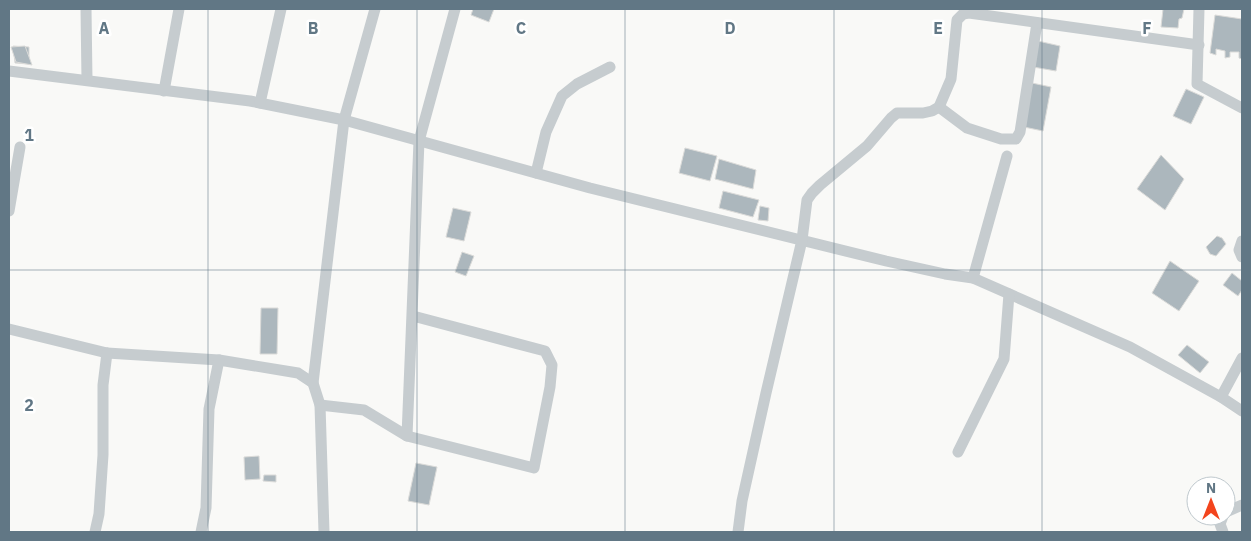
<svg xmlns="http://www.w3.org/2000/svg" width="1251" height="541" font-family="'IBM Plex Sans',sans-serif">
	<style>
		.building { fill: #acb7bd; stroke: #dbdbd9 }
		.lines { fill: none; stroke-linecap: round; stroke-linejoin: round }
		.street { stroke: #c6cccf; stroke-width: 11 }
		.grid { fill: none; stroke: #617785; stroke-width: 1; stroke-opacity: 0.55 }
		.grid-label { font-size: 16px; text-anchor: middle; font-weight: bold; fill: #617785; stroke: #fff; stroke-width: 5; stroke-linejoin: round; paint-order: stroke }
	</style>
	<rect width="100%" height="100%" fill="#f9f9f7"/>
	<!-- building -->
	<g class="building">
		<path d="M473,9H494L489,22L471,15Z"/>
		<path d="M1163,9H1184L1182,18L1179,19L1178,28L1161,27Z"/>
		<path d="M1215,15L1242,19V59L1239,58V52H1230V57L1225,58V51L1216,49V55L1210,53Z"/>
		<path d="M1038,41L1060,46L1056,71L1033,67Z"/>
		<path d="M13,46L29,47V64L15,63Z"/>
		<path d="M25,46L32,65L16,62L11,47Z"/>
		<path d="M1032,83L1051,87L1043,131L1024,127Z"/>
		<path d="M1186,89L1204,97L1191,124L1173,116Z"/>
		<path d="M685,148L717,156L710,181L679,173Z"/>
		<path d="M1161,155L1184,179L1165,210L1137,189Z"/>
		<path d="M719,159L756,170L753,189L715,179Z"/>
		<path d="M723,191L759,200L753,217L719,208Z"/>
		<path d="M760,206L769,208L768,221L758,220Z"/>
		<path d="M453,208L471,212L464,241L446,237Z"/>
		<path d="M1217,236L1222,238L1226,244L1216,256L1210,254L1206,247Z"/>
		<path d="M462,252L474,256L466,276L455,272Z"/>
		<path d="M1170,261L1199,281L1179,311L1152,293Z"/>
		<path d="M1232,273L1242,281V290L1238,296L1223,285Z"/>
		<path d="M261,308H278L277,354H260Z"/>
		<path d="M1187,345L1209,362L1200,373L1178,355Z"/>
		<path d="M259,456L260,479L245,480L244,457Z"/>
		<path d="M416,463L437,467L429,505L408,501Z"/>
		<path d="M264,475H276V482L263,481Z"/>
	</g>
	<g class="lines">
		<!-- street -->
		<g class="street">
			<path d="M86,9L87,80"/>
			<path d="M1199,9L1197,84L1242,108"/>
			<path d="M9,71L250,101L344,120L590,188L886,261L945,274L973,278L1130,347L1221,397L1242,411"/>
			<path d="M164,91L179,9"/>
			<path d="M260,103L281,9"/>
			<path d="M939,107L967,128L1001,139H1016L1020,132L1037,23"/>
			<path d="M536,173L546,132L562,96L577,84L610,67"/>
			<path d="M9,211L20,147"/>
			<path d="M1242,241L1239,250L1242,257"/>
			<path d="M973,278L1007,156"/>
			<path d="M9,329L107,353L219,360L298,373L313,383L320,405L324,532"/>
			<path d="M313,383L344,120L375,9"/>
			<path d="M1221,397L1242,358"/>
			<path d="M320,405L364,410L407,436L534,468L550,387L552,365L545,351L413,316"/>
			<path d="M407,436L419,141L455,9"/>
			<path d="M958,452L1004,359L1009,294"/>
			<path d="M1226,512L1242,505"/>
			<path d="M1223,516L1220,524L1223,532"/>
			<path d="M95,532L99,514L103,455V385L107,353"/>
			<path d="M201,532L206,508L209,409L219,360"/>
			<path d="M738,532L742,501L766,393L802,240L807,200L812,193L820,185L867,146L891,118L897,113H923L932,111L939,107L951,79L957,20L963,14L969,13L1199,45"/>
		</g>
	</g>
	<!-- grid -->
	<path class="grid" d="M208,9V532M417,9V532M625,9V532M834,9V532M1042,9V532M9,270H1242"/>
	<g class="grid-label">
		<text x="104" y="34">A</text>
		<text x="313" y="34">B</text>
		<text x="521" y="34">C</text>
		<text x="730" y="34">D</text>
		<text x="938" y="34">E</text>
		<text x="1147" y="34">F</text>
		<text x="29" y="141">1</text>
		<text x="29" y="411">2</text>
	</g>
	<!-- border -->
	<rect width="1251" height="541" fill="none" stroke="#617785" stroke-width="20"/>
	<!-- north arrow -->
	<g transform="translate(1211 501)"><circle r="24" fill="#ffffff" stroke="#c0c9ce"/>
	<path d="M0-4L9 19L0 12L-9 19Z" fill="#f3441d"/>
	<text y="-8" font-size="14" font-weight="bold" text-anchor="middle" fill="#617785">N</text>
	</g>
</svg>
